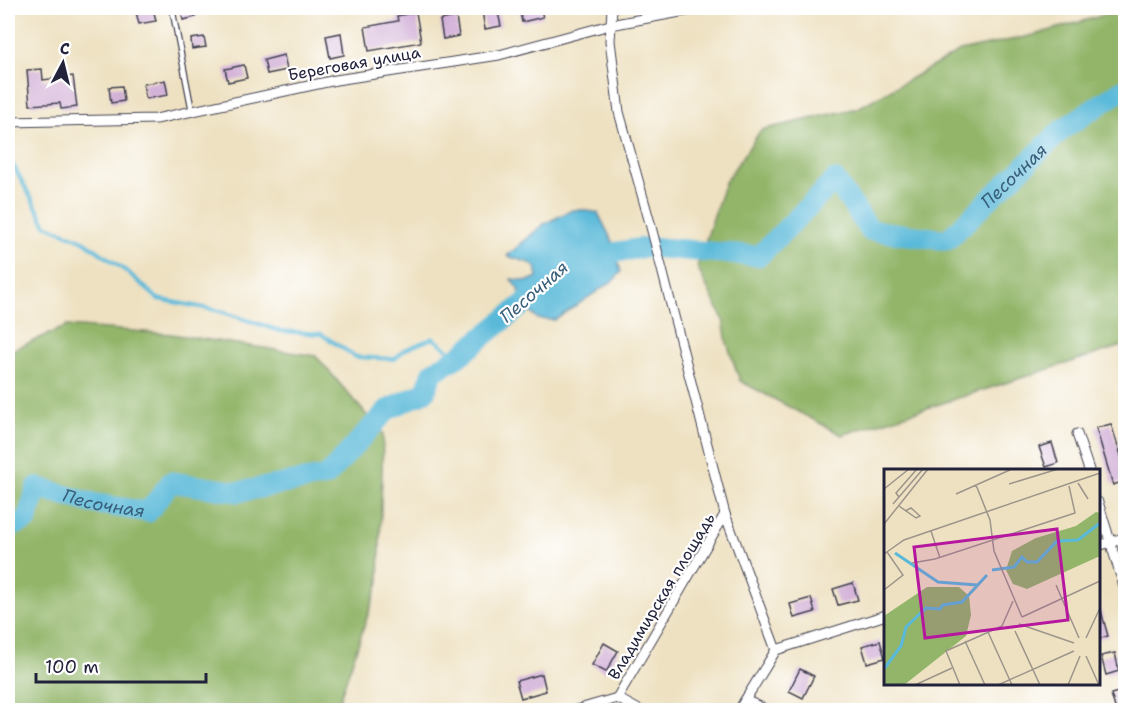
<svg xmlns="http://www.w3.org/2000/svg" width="1133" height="718" font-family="'Shantell Sans',sans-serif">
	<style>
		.forest { fill: #92b569; stroke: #5a6c52; stroke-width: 1.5 }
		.water { fill: #5ab9d9; stroke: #3e6e8a; stroke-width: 1.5 }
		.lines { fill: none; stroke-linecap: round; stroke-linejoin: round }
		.stream { stroke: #5ab9d9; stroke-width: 4 }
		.river { stroke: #5ab9d9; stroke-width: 21 }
		.building { fill: #d0add6 }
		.service-casing { stroke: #413f4f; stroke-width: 7 }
		.minor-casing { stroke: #413f4f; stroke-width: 11 }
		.service { stroke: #fff; stroke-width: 4.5 }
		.minor { stroke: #fff; stroke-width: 9 }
		.labels { text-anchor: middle; stroke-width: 4.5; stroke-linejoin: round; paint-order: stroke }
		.street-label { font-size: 16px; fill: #22223b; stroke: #fff }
		.water-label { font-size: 18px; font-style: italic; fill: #385e7a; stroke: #fff }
		.inset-river { fill: none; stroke: #5ab9d9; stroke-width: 3 }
		.inset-road { fill: none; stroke: #9c958b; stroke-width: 1.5 }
		.view { fill: #b5179e; fill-opacity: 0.15; stroke: #b5179e; stroke-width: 3 }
		.inset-edge { fill: none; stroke: #22223b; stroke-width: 3 }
	</style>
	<rect width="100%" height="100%" fill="#fff"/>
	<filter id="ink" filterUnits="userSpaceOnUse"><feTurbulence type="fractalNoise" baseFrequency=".0167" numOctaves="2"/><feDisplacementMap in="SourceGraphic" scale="12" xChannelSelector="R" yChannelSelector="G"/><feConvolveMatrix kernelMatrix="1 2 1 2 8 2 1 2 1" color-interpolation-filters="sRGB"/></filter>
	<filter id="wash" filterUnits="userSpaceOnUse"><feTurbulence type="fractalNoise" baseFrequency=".008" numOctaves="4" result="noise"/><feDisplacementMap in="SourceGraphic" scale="24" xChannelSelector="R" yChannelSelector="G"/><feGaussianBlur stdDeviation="1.35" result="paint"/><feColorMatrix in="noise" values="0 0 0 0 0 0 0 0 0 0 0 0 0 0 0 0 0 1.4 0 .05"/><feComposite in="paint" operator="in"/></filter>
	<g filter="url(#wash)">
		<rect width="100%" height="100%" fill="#eee1c1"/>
		<!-- forest -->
		<g class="forest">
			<path d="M1125,9V345L842,435L740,381L727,343L723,319L697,267L725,182L761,130L858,108L960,51L1034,35Z"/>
			<path d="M67,326L171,334L316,356L383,434L379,582L336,710H8V352Z"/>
		</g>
		<!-- water -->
		<path class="water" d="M572,210H585L598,213L612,241L621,272L614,280L555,320L538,319L527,309L518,289L511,279L528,281L537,277V269L530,263L507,256L544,224Z"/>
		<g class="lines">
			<!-- stream -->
			<path class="stream" d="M8,156L46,225L84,241L130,274L158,299L220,311L280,331L321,334L356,357L395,359L404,350L433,338L458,357"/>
			<!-- river -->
			<g class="river">
				<path id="s1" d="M587,257L648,247L759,256L835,180L870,230L947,240L1063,129L1122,90H1126"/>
				<path id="s2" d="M8,528L27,520L37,487L91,503L148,512L171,482L238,492L327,476L387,410L425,392L433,372L458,357L546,286"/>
			</g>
		</g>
		<g id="blocks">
			<!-- building -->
			<g class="building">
				<path d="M135,8H153L156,21L139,24Z"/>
				<path d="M180,8H194L196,17L183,20Z"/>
				<path d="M497,8L501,26L485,29L482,11Z"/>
				<path d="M519,8H540L543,17L522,22Z"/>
				<path d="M416,12L421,42L369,51L365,27L398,21L397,16Z"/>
				<path d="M456,17L459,36L443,39L440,20Z"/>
				<path d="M341,33L344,55L330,58L326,36Z"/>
				<path d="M204,37L206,47L192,49L191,39Z"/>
				<path d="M284,55L287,70L267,74L264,60Z"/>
				<path d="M244,65L247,78L228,82L225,69Z"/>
				<path d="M42,69L43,80L73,76L77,107L61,109L60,103L30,105L27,70Z"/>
				<path d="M165,80L168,95L146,99L143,84Z"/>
				<path d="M122,86L124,101L111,103L109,87Z"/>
				<path d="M1111,424L1125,468V481L1113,485L1096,428Z"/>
				<path d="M1052,443L1058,463L1046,467L1039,447Z"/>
				<path d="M853,583L858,600L838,605L833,589Z"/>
				<path d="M811,598L815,612L794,618L790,604Z"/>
				<path d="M1101,611L1108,636L1098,639V612Z"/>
				<path d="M880,641L885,658L867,663L862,646Z"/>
				<path d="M604,643L618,651L606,672L592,665Z"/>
				<path d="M1115,653L1119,671L1106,675L1101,656Z"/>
				<path d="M800,669L814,676L803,698L789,691Z"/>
				<path d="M542,674L546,691L521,698L516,681Z"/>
				<path d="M1125,690V711H1116L1111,694Z"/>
			</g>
		</g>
	</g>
	<g filter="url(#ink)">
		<use href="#blocks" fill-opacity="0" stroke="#413f4f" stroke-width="1.5"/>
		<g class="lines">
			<!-- service casing -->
			<g class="service-casing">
				<path id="service" d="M172,8L192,111"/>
			</g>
			<!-- minor casing -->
			<g class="minor-casing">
				<g id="minor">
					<path d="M612,8L610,41L619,112L650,223L725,514L776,650"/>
					<path d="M8,122L156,119L336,80L499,55L610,25L702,8"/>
					<path d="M1077,434L1089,470"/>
					<path d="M1098,502L1126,593"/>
					<path d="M1098,546L1126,537"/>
					<path d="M776,650L886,615"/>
					<path d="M617,698L725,514"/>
					<path d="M617,698L639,710"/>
					<path d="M745,700L767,710"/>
					<path d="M576,710L617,698"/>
					<path d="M739,710L776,650"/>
				</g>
			</g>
			<!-- service -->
			<use href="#service" class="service"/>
			<!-- minor -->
			<use href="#minor" class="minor"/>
		</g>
	</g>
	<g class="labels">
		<!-- street labels -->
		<g class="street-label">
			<text transform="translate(354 63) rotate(-10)" y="6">Береговая улица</text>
			<text transform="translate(661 596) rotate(-59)" y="6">Владимирская площадь</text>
		</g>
		<!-- water labels -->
		<g class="water-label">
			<text dy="6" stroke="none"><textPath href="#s1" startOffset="512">Песочная</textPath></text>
			<text transform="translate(534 292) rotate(-41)" y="6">Песочная</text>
			<text dy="6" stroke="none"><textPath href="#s2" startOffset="124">Песочная</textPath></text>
		</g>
	</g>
	<!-- overview -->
	<g transform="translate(884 469)">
		<rect width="216" height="216" fill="#eee1c1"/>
		<path d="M212,43L216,44V87L143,120L129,115L122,101L128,82L152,69L192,57ZM43,118H75L85,127L87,146L82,167L20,216H0V147Z" fill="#92b569"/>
		<path class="inset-river" d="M11,84L54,113L93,116M108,101L130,98L138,88L143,93H153L173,72L194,71L216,54M0,200L17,177L22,158L42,139L56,140L59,136L78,133L103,106"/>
		<path class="inset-road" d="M194,14L204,30M125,15L174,0M92,16L106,51L110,82L138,148M0,20L25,0M72,25L128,0M15,28L39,0M9,35L15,28L12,24L33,0M15,37L32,49L36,47L27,39L21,42M0,55L44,0M47,62L56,89M0,85L20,71L216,4M28,94L51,90L191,44L185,17M172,116L195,169M0,121L19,106L3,83M138,148L216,112M135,155L190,174M118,157L129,132M131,162L156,216M104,163L128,216M202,169L216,139M81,172L101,216M202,187L215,216M31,216L68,199M76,216L62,182L118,157M114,216L190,182M184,216L196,187"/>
		<path class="view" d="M173,60L184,151L41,169L30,78Z"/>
		<rect width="216" height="216" class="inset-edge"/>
	</g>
	<!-- margin -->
	<rect width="1133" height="718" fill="none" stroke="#fff" stroke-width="30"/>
	<!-- north arrow -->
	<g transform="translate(63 63) rotate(7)" stroke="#ffffff" stroke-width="4.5" paint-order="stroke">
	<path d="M0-4.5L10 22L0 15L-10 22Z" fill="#22223b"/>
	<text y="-9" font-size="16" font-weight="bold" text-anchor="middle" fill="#22223b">С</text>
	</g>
	<!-- scale -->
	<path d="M36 673v9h170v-9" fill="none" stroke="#22223b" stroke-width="3"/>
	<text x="45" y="673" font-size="18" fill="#22223b" stroke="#ffffff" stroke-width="4.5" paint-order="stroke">100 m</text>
</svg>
